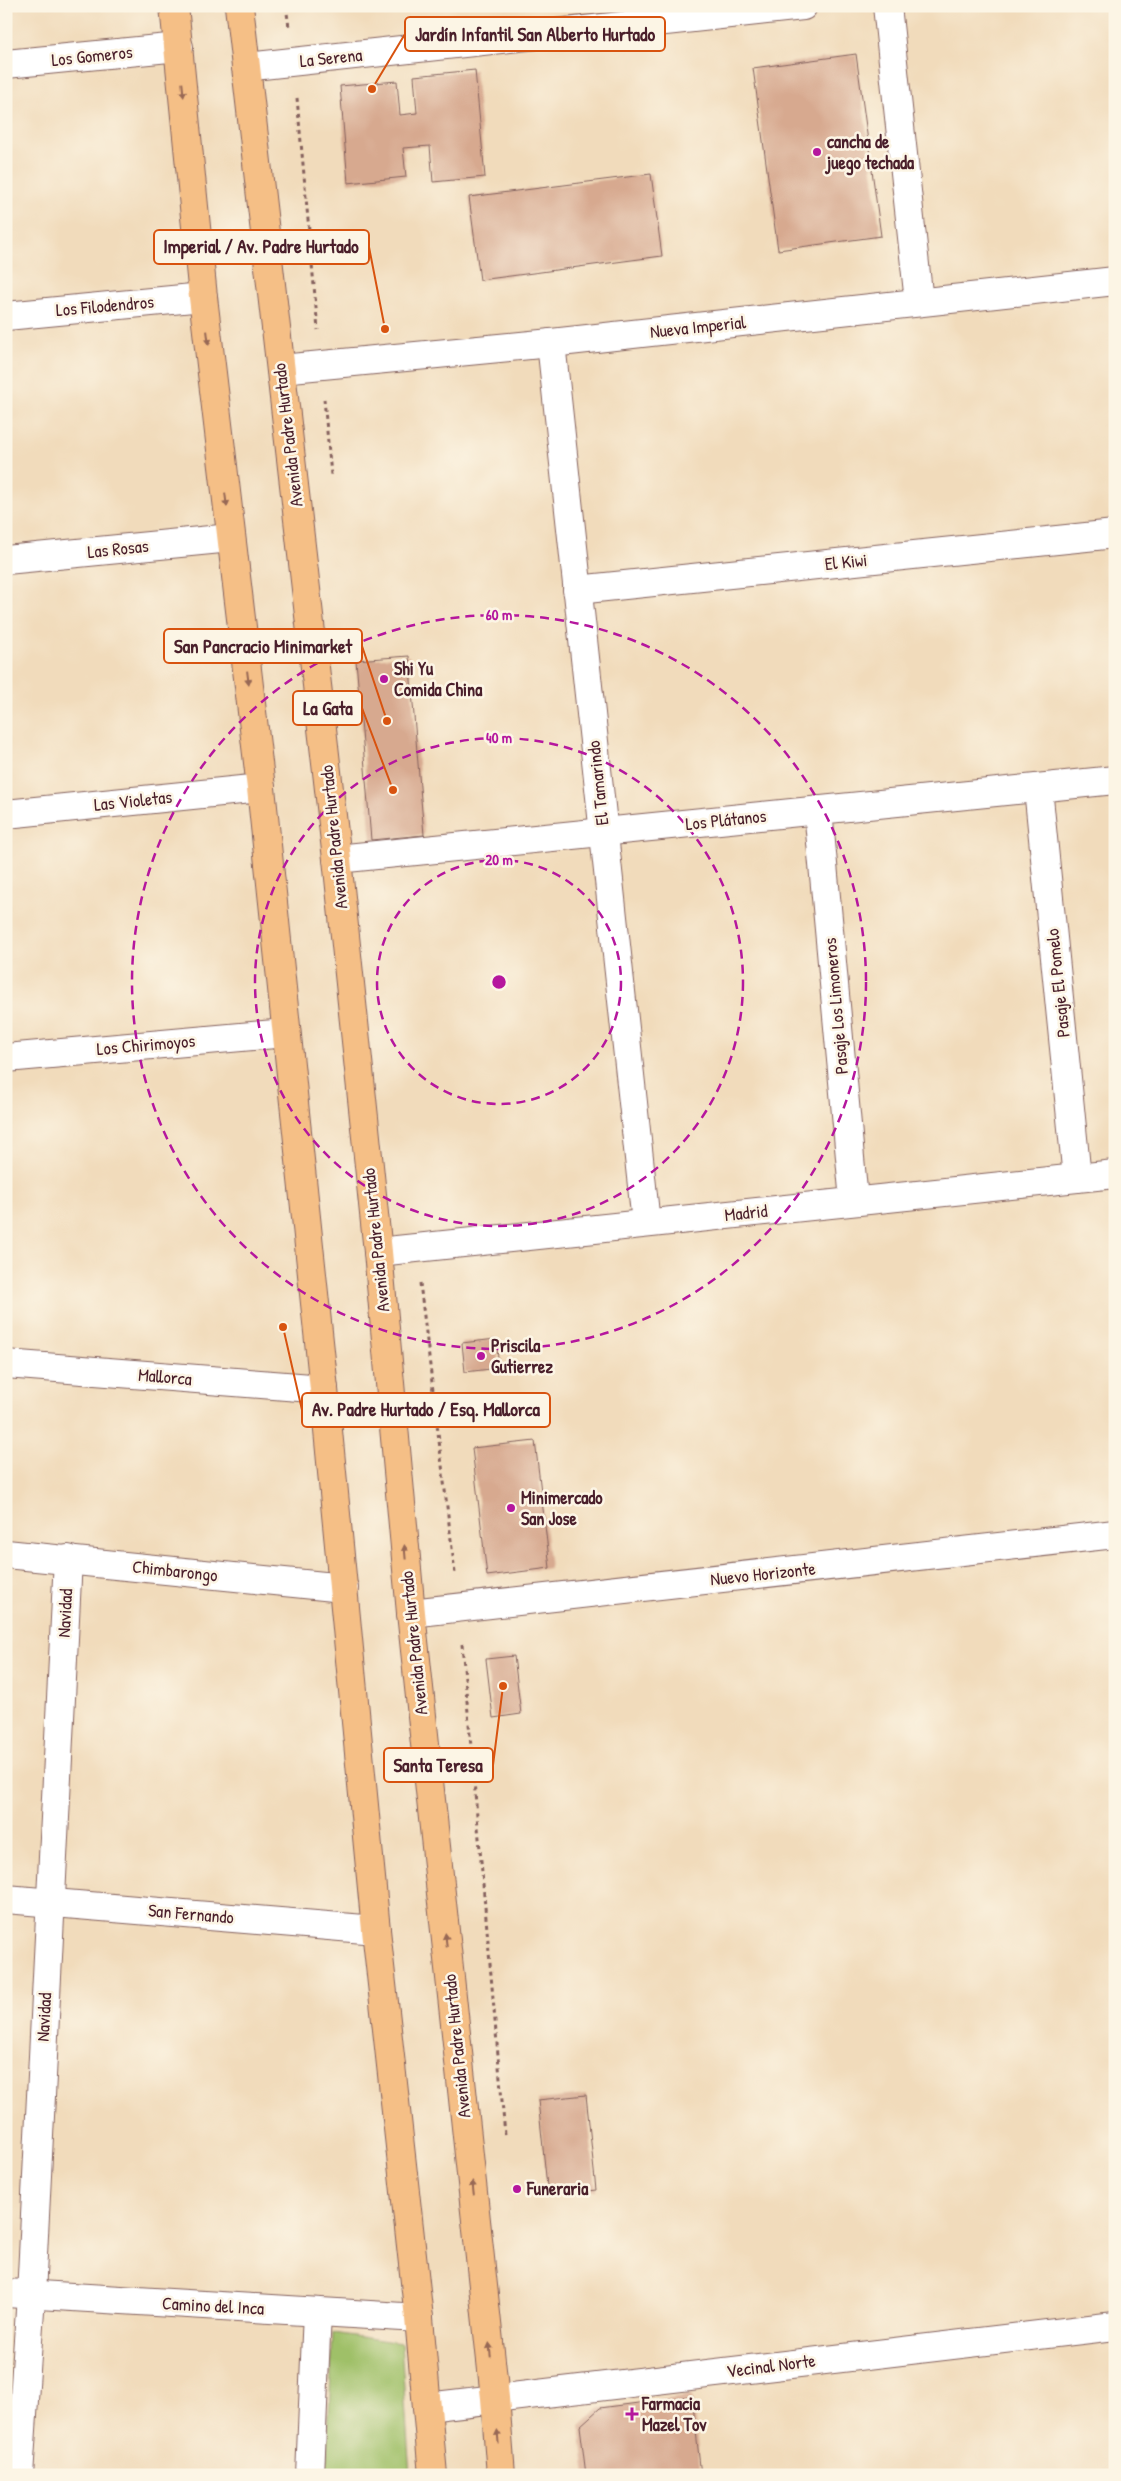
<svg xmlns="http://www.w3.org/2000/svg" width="1121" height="2481" font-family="'Patrick Hand',sans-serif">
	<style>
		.green { fill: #9fc068; stroke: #74704a }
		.building { fill: #d7a98f }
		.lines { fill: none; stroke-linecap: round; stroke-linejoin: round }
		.minor-casing { stroke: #84615d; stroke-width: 30 }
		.tertiary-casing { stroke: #84615d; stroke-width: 30 }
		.primary-casing { stroke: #84615d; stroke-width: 30 }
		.path { stroke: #84615d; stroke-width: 3; stroke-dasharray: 4 4; stroke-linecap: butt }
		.minor { stroke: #fff; stroke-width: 28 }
		.tertiary { stroke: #fff; stroke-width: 28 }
		.primary { stroke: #f5bf86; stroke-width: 28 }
		.oneway { fill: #976754 }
		.ring { fill: none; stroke: #b5179e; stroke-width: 2.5; stroke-dasharray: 9 6 }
		.poi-dot { fill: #b5179e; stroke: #fcf5e5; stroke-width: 2 }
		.labels { text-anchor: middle; stroke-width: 5; stroke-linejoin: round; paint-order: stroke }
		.street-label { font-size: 18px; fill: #4a1f2b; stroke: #fcf5e5 }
		.poi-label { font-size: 18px; font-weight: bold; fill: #4a1f2b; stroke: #fcf5e5; text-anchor: start }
		.centre { fill: #b5179e; stroke: #fcf5e5; stroke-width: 2.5 }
		.ring-label { font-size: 15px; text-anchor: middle; font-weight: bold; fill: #b5179e; stroke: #fcf5e5; stroke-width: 5; stroke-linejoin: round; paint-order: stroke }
		.leader { fill: none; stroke: #d8530f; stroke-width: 2 }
		.callout-dot { fill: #d8530f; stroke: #fcf5e5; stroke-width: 2 }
		.callout { fill: #fcf5e5; stroke: #d8530f; stroke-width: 2 }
		.callout-label { font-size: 19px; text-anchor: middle; font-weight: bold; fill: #4a1f2b }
	</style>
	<rect width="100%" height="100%" fill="#fcf5e5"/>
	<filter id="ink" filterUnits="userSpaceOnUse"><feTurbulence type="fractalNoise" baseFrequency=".02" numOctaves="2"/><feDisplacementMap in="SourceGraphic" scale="10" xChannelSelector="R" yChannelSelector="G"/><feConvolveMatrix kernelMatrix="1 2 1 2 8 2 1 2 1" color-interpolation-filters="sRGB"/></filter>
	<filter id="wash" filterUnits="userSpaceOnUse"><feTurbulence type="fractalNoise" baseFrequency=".0096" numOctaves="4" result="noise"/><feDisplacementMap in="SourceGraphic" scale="20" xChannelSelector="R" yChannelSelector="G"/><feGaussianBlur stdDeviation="1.12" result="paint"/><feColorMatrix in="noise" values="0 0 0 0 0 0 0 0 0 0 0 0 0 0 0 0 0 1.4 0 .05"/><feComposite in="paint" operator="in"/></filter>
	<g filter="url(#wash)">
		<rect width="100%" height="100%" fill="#f1dbbb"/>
		<!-- green -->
		<path class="green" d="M333,2333L401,2343L410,2475H326Z"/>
		<g id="blocks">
			<!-- building -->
			<g class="building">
				<path d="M856,54L881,236L778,250L753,68Z"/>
				<path d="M475,70L485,177L433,182L430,146L403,148L406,177L348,183L340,86L397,81L400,115L417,113L414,76Z"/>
				<path d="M651,174L662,256L480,280L469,197Z"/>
				<path d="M409,656L424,835L371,840L356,660Z"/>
				<path d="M496,1339L499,1368L465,1372L462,1343Z"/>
				<path d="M535,1441L550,1568L487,1576L472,1448Z"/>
				<path d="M514,1656L521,1714L493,1718L486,1659Z"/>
				<path d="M586,2095L596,2190L548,2196L538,2100Z"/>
				<path d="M692,2396L701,2475H586L580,2426L600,2408Z"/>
			</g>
		</g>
	</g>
	<g filter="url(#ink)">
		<use href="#blocks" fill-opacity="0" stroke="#84615d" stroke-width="1"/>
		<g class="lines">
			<!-- minor casing -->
			<g class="minor-casing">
				<g id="minor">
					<path d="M887,6L919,302"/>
					<path d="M6,64L179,47"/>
					<path d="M246,67L803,6"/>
					<path d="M6,316L203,297"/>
					<path d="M551,343L646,1223"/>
					<path d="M6,560L231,538"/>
					<path d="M577,590L1115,534"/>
					<path d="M1038,788L1077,1178"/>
					<path d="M818,810L854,1201"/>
					<path d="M6,814L261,788"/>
					<path d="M337,859L1115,780"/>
					<path d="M6,1058L286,1033"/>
					<path d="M378,1252L1115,1174"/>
					<path d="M6,1364L324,1389"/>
					<path d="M6,1554L344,1588"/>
					<path d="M411,1613L1115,1534"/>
					<path d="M6,1899L376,1930"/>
					<path d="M6,2293L419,2318"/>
					<path d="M427,2407L1115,2326"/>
					<path d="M19,2475L31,2295L68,1559"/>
					<path d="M310,2475L317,2312"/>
				</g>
			</g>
			<!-- tertiary casing -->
			<g class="tertiary-casing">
				<path id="tertiary" d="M281,369L551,343L1115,281"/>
			</g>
			<!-- primary casing -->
			<g class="primary-casing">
				<g id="primary">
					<path d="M174,6L203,297L261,788L324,1389L376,1930L419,2318L433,2475"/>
					<path d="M239,6L337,859L378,1252L411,1613L495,2398L501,2475"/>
				</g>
			</g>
			<!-- path -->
			<g class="path">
				<path d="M286,6L289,27"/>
				<path d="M297,98L318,330"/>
				<path d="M324,399L331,475"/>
				<path d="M420,1283L455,1573"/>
				<path d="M462,1644L505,2135"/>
			</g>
			<!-- minor -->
			<use href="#minor" class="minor"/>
			<!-- tertiary -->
			<use href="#tertiary" class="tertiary"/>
			<!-- primary -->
			<use href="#primary" class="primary"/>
		</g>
		<!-- one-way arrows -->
		<defs><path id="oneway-solid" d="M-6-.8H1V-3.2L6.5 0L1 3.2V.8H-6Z" transform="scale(1.25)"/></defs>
		<g class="oneway">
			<use href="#oneway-solid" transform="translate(183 90) rotate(84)"/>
			<use href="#oneway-solid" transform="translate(208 338) rotate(83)"/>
			<use href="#oneway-solid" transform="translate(226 500) rotate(83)"/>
			<use href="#oneway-solid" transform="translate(248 678) rotate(83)"/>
			<use href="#oneway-solid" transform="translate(405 1552) rotate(-95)"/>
			<use href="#oneway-solid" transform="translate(446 1940) rotate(-96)"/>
			<use href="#oneway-solid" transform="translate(473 2188) rotate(-96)"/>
			<use href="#oneway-solid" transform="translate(490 2350) rotate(-96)"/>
			<use href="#oneway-solid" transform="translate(498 2437) rotate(-95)"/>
		</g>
	</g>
	<!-- distance rings -->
	<g class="ring">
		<circle cx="499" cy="982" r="122"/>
		<circle cx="499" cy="982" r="244"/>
		<circle cx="499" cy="982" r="367"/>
	</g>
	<!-- markers -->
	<g class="poi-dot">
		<circle cx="817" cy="152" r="5"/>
		<circle cx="384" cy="679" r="5"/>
		<circle cx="481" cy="1356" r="5"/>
		<circle cx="511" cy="1508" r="5"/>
		<circle cx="517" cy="2189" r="5"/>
		<path d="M629.5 2406.5h5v5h5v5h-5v5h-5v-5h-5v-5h5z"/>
	</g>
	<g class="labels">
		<!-- street labels -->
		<g class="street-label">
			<text transform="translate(92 56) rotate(-6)" y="6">Los Gomeros</text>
			<text transform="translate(331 58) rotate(-6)" y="6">La Serena</text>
			<text transform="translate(105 306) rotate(-5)" y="6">Los Filodendros</text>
			<text transform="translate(698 327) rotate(-6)" y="6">Nueva Imperial</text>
			<text transform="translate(288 435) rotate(-97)" y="6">Avenida Padre Hurtado</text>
			<text transform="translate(118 549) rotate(-6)" y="6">Las Rosas</text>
			<text transform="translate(846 562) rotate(-6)" y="6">El Kiwi</text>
			<text transform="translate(598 783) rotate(-96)" y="6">El Tamarindo</text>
			<text transform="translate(133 801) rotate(-6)" y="6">Las Violetas</text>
			<text transform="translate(726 820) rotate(-6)" y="6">Los Plátanos</text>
			<text transform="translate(334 837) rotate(-96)" y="6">Avenida Padre Hurtado</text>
			<text transform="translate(1058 983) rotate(-96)" y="6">Pasaje El Pomelo</text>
			<text transform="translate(836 1006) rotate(-95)" y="6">Pasaje Los Limoneros</text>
			<text transform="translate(146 1045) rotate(-5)" y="6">Los Chirimoyos</text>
			<text transform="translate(746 1213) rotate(-6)" y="6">Madrid</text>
			<text transform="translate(376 1240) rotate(-96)" y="6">Avenida Padre Hurtado</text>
			<text transform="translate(165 1377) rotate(5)" y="6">Mallorca</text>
			<text transform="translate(175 1571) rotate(6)" y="6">Chimbarongo</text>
			<text transform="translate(763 1574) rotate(-6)" y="6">Nuevo Horizonte</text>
			<text transform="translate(65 1613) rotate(-87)" y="6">Navidad</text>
			<text transform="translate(414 1643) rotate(-96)" y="6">Avenida Padre Hurtado</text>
			<text transform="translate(191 1914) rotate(5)" y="6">San Fernando</text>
			<text transform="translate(44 2017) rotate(-87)" y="6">Navidad</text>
			<text transform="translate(457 2046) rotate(-96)" y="6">Avenida Padre Hurtado</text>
			<text transform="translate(213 2306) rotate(3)" y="6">Camino del Inca</text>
			<text transform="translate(771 2366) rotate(-7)" y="6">Vecinal Norte</text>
		</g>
		<!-- poi labels -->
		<g class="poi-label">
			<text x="827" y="148">cancha de<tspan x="827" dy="21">juego techada</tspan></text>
			<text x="394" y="675">Shi Yu<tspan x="394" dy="21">Comida China</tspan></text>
			<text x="491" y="1352">Priscila<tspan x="491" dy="21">Gutierrez</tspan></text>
			<text x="521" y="1504">Minimercado<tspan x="521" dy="21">San Jose</tspan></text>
			<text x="527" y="2195">Funeraria</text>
			<text x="642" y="2410">Farmacia<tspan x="642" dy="21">Mazel Tov</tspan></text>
		</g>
	</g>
	<circle cx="499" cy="982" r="8" class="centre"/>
	<g class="ring-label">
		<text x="499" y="620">60 m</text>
		<text x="499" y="743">40 m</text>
		<text x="499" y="865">20 m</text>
	</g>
	<!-- callouts -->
	<path class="leader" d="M372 89L405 34M385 329L369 247M387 721L362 646M393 790L362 708M283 1327L302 1410M503 1686L493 1765"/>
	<g class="callout-dot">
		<circle cx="372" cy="89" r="5"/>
		<circle cx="385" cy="329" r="5"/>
		<circle cx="387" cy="721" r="5"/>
		<circle cx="393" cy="790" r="5"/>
		<circle cx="283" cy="1327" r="5"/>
		<circle cx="503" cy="1686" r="5"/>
	</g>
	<g class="callout">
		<rect x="405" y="17" width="260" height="34" rx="5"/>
		<rect x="154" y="230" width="215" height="34" rx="5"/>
		<rect x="164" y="629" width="198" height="34" rx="5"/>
		<rect x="293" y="691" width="69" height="34" rx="5"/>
		<rect x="302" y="1393" width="248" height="34" rx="5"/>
		<rect x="384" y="1748" width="109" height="34" rx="5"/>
	</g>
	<g class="callout-label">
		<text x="535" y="41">Jardín Infantil San Alberto Hurtado</text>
		<text x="261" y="253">Imperial / Av. Padre Hurtado</text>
		<text x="263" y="653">San Pancracio Minimarket</text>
		<text x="328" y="715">La Gata</text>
		<text x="426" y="1416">Av. Padre Hurtado / Esq. Mallorca</text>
		<text x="438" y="1772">Santa Teresa</text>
	</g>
	<!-- margin -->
	<rect width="1121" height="2481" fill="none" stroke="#fcf5e5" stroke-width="25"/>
</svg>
